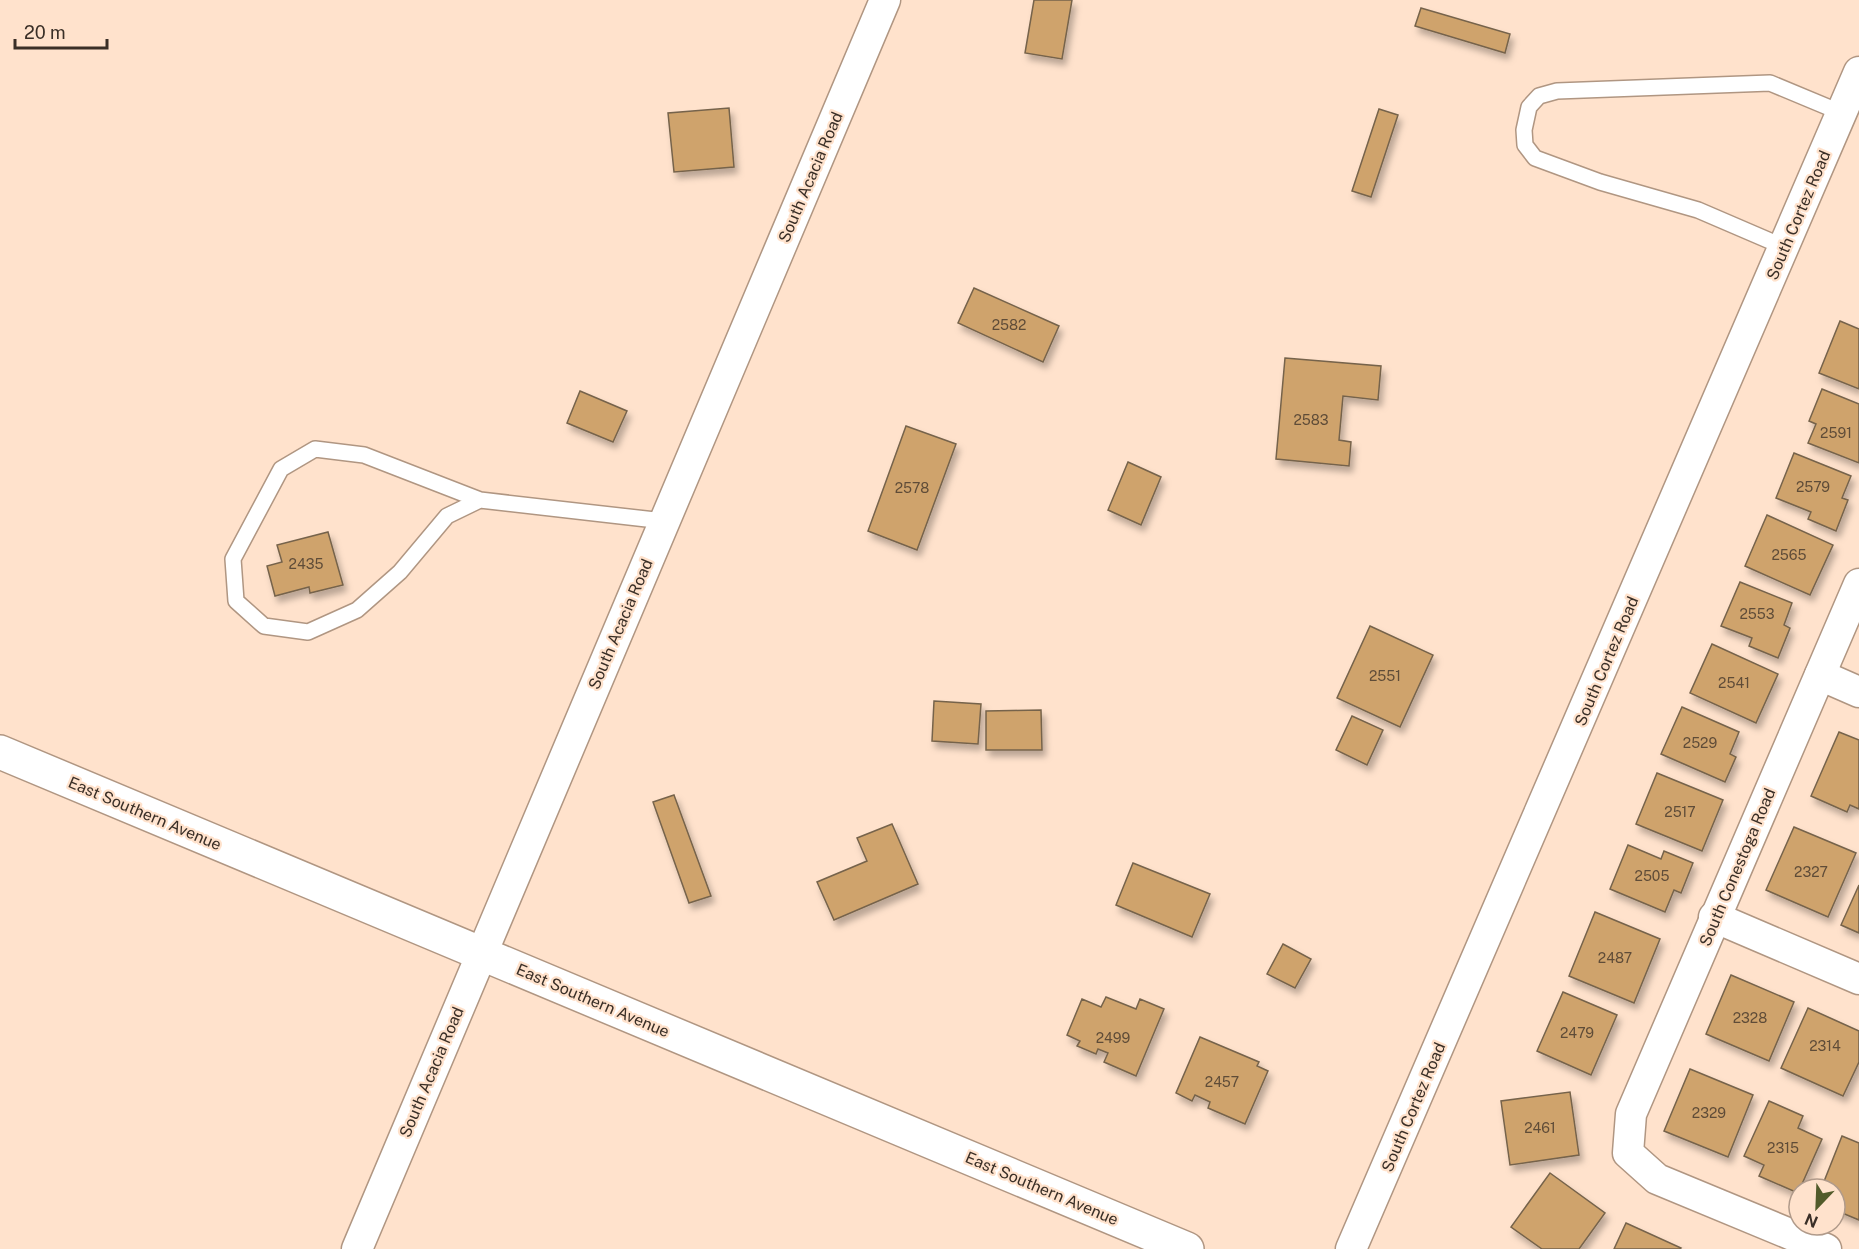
<svg xmlns="http://www.w3.org/2000/svg" width="1859" height="1249" font-family="'Public Sans',sans-serif">
	<style>
		.building { fill: #cfa36c; stroke: #76634b; stroke-width: 1.5; filter: url(#shadow) }
		.lines { fill: none; stroke-linecap: round; stroke-linejoin: round }
		.service-casing { stroke: #b09682; stroke-width: 18 }
		.minor-casing { stroke: #b09682; stroke-width: 33 }
		.tertiary-casing { stroke: #b09682; stroke-width: 36 }
		.service { stroke: #fff; stroke-width: 15 }
		.minor { stroke: #fff; stroke-width: 30 }
		.tertiary { stroke: #fff; stroke-width: 33 }
		.labels { text-anchor: middle; stroke-width: 4.5; stroke-linejoin: round; paint-order: stroke }
		.number-label { font-size: 14px; fill: #5f4c38 }
		.street-label { font-size: 16px; fill: #3a2f27; stroke: #ffe2cc }
	</style>
	<defs>
		<filter id="shadow"><feDropShadow dx="3.5" dy="6" stdDeviation="3" flood-color="#0004"/></filter>
	</defs>
	<rect width="100%" height="100%" fill="#ffe2cc"/>
	<!-- building -->
	<g class="building">
		<path d="M1034,0H1072L1062,59L1025,53Z"/>
		<path d="M1421,8L1510,34L1505,53L1415,26Z"/>
		<path d="M729,108L734,167L674,172L668,113Z"/>
		<path d="M1379,109L1398,115L1371,197L1352,191Z"/>
		<path d="M974,288L1059,326L1043,362L958,323Z"/>
		<path d="M1840,321L1859,329V389L1819,373Z"/>
		<path d="M1285,358L1381,366L1378,400L1343,396L1339,440L1351,442L1349,466L1276,459Z"/>
		<path d="M1822,389L1859,404V463L1808,443L1816,424L1809,421Z"/>
		<path d="M580,391L627,411L613,442L567,423Z"/>
		<path d="M906,426L956,444L917,550L868,531Z"/>
		<path d="M1794,453L1851,476L1842,498L1848,500L1836,531L1808,519L1811,512L1776,498Z"/>
		<path d="M1128,462L1161,477L1141,525L1108,510Z"/>
		<path d="M1767,515L1833,545L1810,595L1745,566Z"/>
		<path d="M328,532L343,585L310,593L309,587L275,596L267,566L282,562L277,545Z"/>
		<path d="M1740,582L1792,603L1784,625L1790,628L1778,658L1749,646L1752,638L1721,626Z"/>
		<path d="M1370,626L1433,655L1400,727L1337,698Z"/>
		<path d="M1712,644L1778,674L1756,723L1690,693Z"/>
		<path d="M934,701L981,704L978,744L932,741Z"/>
		<path d="M1682,707L1739,732L1730,754L1736,757L1725,782L1661,754Z"/>
		<path d="M1041,710L1042,750H986V711Z"/>
		<path d="M1352,716L1383,730L1367,765L1336,750Z"/>
		<path d="M1839,732L1859,740V809L1850,805L1847,812L1811,796Z"/>
		<path d="M1657,773L1723,800L1702,851L1636,824Z"/>
		<path d="M674,795L711,896L689,903L653,802Z"/>
		<path d="M892,824L918,884L834,920L817,882L867,861L857,838Z"/>
		<path d="M1794,827L1856,853L1828,917L1766,890Z"/>
		<path d="M1628,845L1661,859L1664,851L1693,863L1681,893L1674,890L1665,912L1610,889Z"/>
		<path d="M1133,863L1210,894L1192,937L1116,905Z"/>
		<path d="M1859,885V933L1841,925Z"/>
		<path d="M1595,912L1660,939L1634,1003L1569,976Z"/>
		<path d="M1283,944L1311,959L1295,988L1267,974Z"/>
		<path d="M1731,975L1794,1002L1769,1061L1706,1034Z"/>
		<path d="M1563,992L1617,1015L1591,1075L1537,1051Z"/>
		<path d="M1106,997L1136,1009L1140,999L1164,1009L1136,1076L1104,1062L1108,1053L1098,1049L1096,1054L1077,1046L1080,1041L1067,1035L1082,999L1101,1007Z"/>
		<path d="M1808,1008L1859,1031V1062L1843,1096L1781,1068Z"/>
		<path d="M1200,1037L1259,1062L1257,1066L1268,1071L1245,1124L1208,1108L1210,1102L1195,1095L1192,1101L1176,1093Z"/>
		<path d="M1690,1069L1753,1095L1728,1157L1664,1131Z"/>
		<path d="M1570,1092L1579,1155L1510,1165L1501,1101Z"/>
		<path d="M1769,1101L1803,1116L1798,1128L1822,1139L1798,1193L1759,1176L1764,1165L1744,1156Z"/>
		<path d="M1842,1136L1859,1143V1220L1835,1210V1189H1821Z"/>
		<path d="M1550,1173L1605,1213L1579,1249H1542L1511,1227Z"/>
		<path d="M1626,1223L1681,1248L1680,1249H1614Z"/>
	</g>
	<g class="lines">
		<!-- service casing -->
		<g class="service-casing">
			<g id="service">
				<path d="M1784,247L1698,210L1600,182L1535,158L1525,145L1524,130L1529,107L1539,96L1557,91L1770,83L1842,113"/>
				<path d="M480,500L364,455L315,449L281,469L233,559L236,601L264,626L308,632L357,610L400,572L447,516L480,500L664,521"/>
			</g>
		</g>
		<!-- minor casing -->
		<g class="minor-casing">
			<g id="minor">
				<path d="M1820,675L1859,692"/>
				<path d="M1714,917L1859,979"/>
				<path d="M357,1249L885,0"/>
				<path d="M1351,1249L1859,72"/>
				<path d="M1826,1249L1657,1179L1628,1153L1631,1114L1859,584"/>
			</g>
		</g>
		<!-- tertiary casing -->
		<g class="tertiary-casing">
			<path id="tertiary" d="M0,752L1187,1249"/>
		</g>
		<!-- service -->
		<use href="#service" class="service"/>
		<!-- minor -->
		<use href="#minor" class="minor"/>
		<!-- tertiary -->
		<use href="#tertiary" class="tertiary"/>
	</g>
	<g class="labels">
		<!-- number labels -->
		<g class="number-label">
			<text x="1009" y="330">2582</text>
			<text x="1311" y="425">2583</text>
			<text x="1836" y="438">2591</text>
			<text x="1813" y="492">2579</text>
			<text x="912" y="493">2578</text>
			<text x="1789" y="560">2565</text>
			<text x="306" y="569">2435</text>
			<text x="1757" y="619">2553</text>
			<text x="1385" y="681">2551</text>
			<text x="1734" y="688">2541</text>
			<text x="1700" y="748">2529</text>
			<text x="1680" y="817">2517</text>
			<text x="1811" y="877">2327</text>
			<text x="1652" y="881">2505</text>
			<text x="1615" y="963">2487</text>
			<text x="1750" y="1023">2328</text>
			<text x="1577" y="1038">2479</text>
			<text x="1113" y="1043">2499</text>
			<text x="1825" y="1051">2314</text>
			<text x="1222" y="1087">2457</text>
			<text x="1709" y="1118">2329</text>
			<text x="1540" y="1133">2461</text>
			<text x="1783" y="1153">2315</text>
		</g>
		<!-- street labels -->
		<g class="street-label">
			<text transform="translate(810 177) rotate(-67)" y="6">South Acacia Road</text>
			<text transform="translate(1798 215) rotate(-67)" y="6">South Cortez Road</text>
			<text transform="translate(620 624) rotate(-67)" y="6">South Acacia Road</text>
			<text transform="translate(1606 661) rotate(-67)" y="6">South Cortez Road</text>
			<text transform="translate(145 813) rotate(23)" y="6">East Southern Avenue</text>
			<text transform="translate(1737 867) rotate(-67)" y="6">South Conestoga Road</text>
			<text transform="translate(593 1000) rotate(23)" y="6">East Southern Avenue</text>
			<text transform="translate(431 1072) rotate(-67)" y="6">South Acacia Road</text>
			<text transform="translate(1413 1107) rotate(-67)" y="6">South Cortez Road</text>
			<text transform="translate(1042 1188) rotate(23)" y="6">East Southern Avenue</text>
		</g>
	</g>
	<!-- north arrow -->
	<g transform="translate(1817 1207) rotate(203)"><circle r="28" fill="#ffe2cc" stroke="#b09a8a" stroke-width="1.5"/>
	<path d="M0-4.5L10 22L0 15L-10 22Z" fill="#525b2a"/>
	<text y="-9" font-size="16" font-weight="bold" text-anchor="middle" fill="#3a2f27">N</text>
	</g>
	<!-- scale -->
	<path d="M15 39v9h92v-9" fill="none" stroke="#3a2f27" stroke-width="3"/>
	<text x="24" y="39" font-size="18" fill="#3a2f27" stroke="#ffe2cc" stroke-width="4.5" paint-order="stroke">20 m</text>
</svg>
